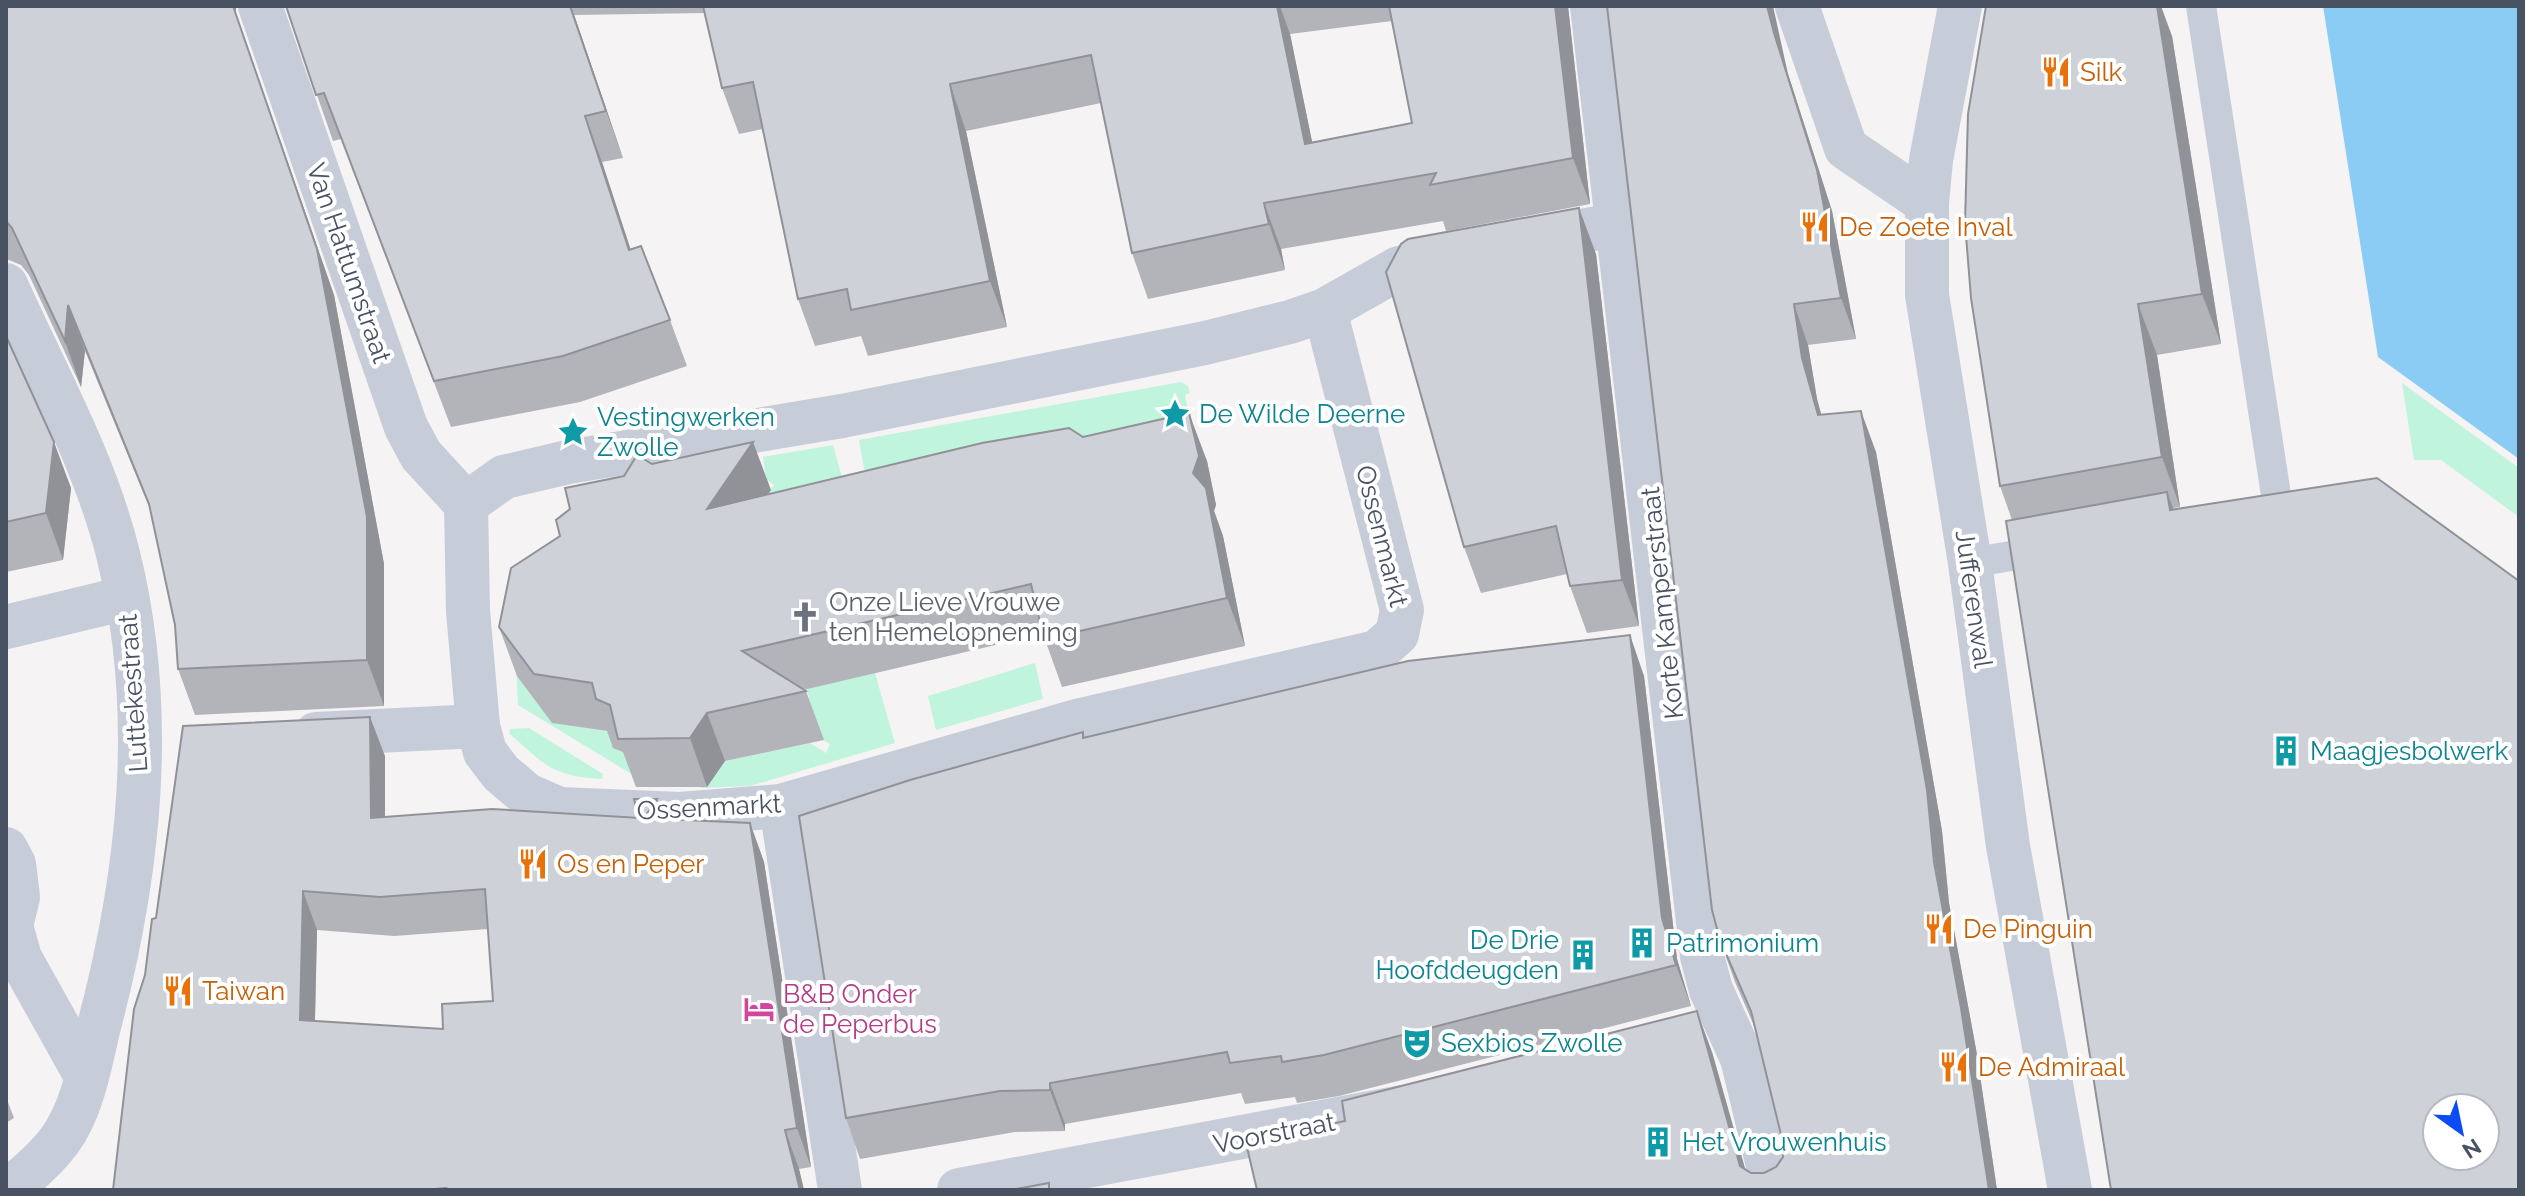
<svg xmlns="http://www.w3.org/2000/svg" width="2525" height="1196" font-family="Raleway,sans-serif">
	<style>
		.green { fill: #c0f4dd }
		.water { fill: #8accf4 }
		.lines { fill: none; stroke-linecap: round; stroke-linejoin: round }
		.lane { stroke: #c6ccd8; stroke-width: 30 }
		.street { stroke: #c6ccd8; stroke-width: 44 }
		.wall { fill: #b2b4ba; fill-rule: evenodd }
		.shaded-wall { fill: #919297 }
		.building { fill: #cfd1d8; stroke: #919297; stroke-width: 2; fill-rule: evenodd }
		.labels { text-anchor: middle; stroke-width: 8; stroke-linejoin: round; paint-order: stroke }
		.food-label { font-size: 26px; fill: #c56008; stroke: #fff; text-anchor: start }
		.street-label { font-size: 26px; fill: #485262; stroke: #fff }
		.culture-label { font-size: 26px; fill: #0d838f; stroke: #fff; text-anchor: start }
		.worship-label { font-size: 26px; fill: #5b616d; stroke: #fff; text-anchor: start }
		.hotel-label { font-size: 26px; fill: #b23c85; stroke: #fff; text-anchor: start }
	</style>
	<rect width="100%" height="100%" fill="#f5f3f3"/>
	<!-- green -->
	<g class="green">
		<path d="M1181,382L1188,386L1190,393L1185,395L1192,431L870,502L859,440Z"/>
		<path d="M2402,383L2519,468V517L2441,460H2414Z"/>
		<path d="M833,445L853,517L765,498L774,485L766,479L763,457Z"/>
		<path d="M513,598L576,726L610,732L628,754L633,775L518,705Z"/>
		<path d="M1035,663L1043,699L936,730L928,696Z"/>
		<path d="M804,673H875L895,743L750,786L701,788L695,761L714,777L725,761L810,743L826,753L830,744L817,736Z"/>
		<path d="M529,728L603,774L602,779C552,776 546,766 509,733L510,729Z"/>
	</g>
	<!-- water -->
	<path class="water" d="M2323,6H2519V459L2378,357Z"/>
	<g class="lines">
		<!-- lane -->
		<g class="lane">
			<path d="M2201,6L2278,508L2304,504"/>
			<path d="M1970,563L2051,549"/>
		</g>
		<!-- street -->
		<g class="street">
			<path d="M260,6L406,427L421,455L466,504"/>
			<path d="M1592,6L1702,956L1711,990L1742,1058L1774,1190"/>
			<path d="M1797,6L1846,148L1927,203"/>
			<path d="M1960,6L1931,160L1927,203V295L1970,563L2008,846L2070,1190"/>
			<path d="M1528,241L1620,224"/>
			<path d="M6,285C45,372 95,461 118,554C157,711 140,871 99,1026C90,1064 83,1108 60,1140C46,1159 26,1176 8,1190"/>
			<path d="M1325,310L1402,610L1397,634L1377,652L1077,721L781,806L680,814L559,809L527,795L501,773L485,752L478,726L468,611L466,504L504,477L568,462L842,416L1205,343L1290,322L1325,310L1399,268L1444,257"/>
			<path d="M6,627L126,598"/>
			<path d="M316,734L478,726"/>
			<path d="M781,806L840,1190"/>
			<path d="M6,849L14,864L18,897L11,926L20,958L86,1076"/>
			<path d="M959,1190L1402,1107"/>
		</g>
	</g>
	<!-- wall -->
	<g class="wall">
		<path d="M6,6H236V14L334,295L384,564V706L195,715L178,669L175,625L152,514L85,351L81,387L29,275L21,265L9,260L6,261Z"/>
		<path d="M286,6H1568L1590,204L1446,231L1443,221L1281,249L1285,270L1148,299L1132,253L1101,103L966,131L1007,327L868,356L861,336L815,346L798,299L763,129L739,134L722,88L705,13L574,15L623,158L602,162L630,250L670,320L687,366L580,402L451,427L341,139L333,141ZM1392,21L1412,123L1312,142L1290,34Z"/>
		<path d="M2172,36L2221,344L2157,355L2180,507L2173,508L2174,510L2519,581L2012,520L2000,486Z"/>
		<path d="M1788,74L1832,211L1856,339L1808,345L1817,399L1821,415L1876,452L1942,831L1949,903L1976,1049L1997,1190H1257L1712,1052L1745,1168L1751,1173H1764L1776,1167L1783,1157V1143L1755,1028L1735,982L1720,940Z"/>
		<path d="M1596,254L1639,626L1587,633L1570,586L1567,574L1481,593L1464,547Z"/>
		<path d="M6,336L71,488L63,560L6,572Z"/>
		<path d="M1083,437L1207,461L1216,505L1214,511L1223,536L1245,646L1062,687L1043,634L803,690L806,691L824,740L725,761L707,787H636L623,752L613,748L607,731L552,723L517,676L499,627L560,536L624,476L652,464L771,490L767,495Z"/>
		<path d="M1644,676L1677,959L1691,1006L1339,1096L1297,1103L1295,1097L1245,1104L1241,1093L1065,1124V1131L1015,1132L860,1159L846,1118L1085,738Z"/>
		<path d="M385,756V817L639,818L657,799L664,819L750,823L764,862L811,1167L799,1169L804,1190H113L145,975L156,918ZM488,929L493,1001L443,1029L315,1021L317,930L394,936Z"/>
		<path d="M6,1097L14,1118L6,1123Z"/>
	</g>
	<!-- shaded-wall -->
	<g class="shaded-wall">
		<path d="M233,6H236V14L334,295L384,564V706L367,660Z"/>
		<path d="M570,6H571L623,158L606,111Z"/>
		<path d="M1277,6H1280L1290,34L1322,190L1305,144Z"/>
		<path d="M1555,6H1568L1590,204L1573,158Z"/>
		<path d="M1767,6H1773L1788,74L1832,211L1856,339L1841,298Z"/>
		<path d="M2157,6H2161L2172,36L2221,344L2202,294Z"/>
		<path d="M950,84L966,131L1007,327L990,281Z"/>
		<path d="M585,116L602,162L646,296L629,250Z"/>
		<path d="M1264,203L1281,249L1285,270L1269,224Z"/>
		<path d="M1579,208L1596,254L1639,626L1622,580Z"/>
		<path d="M1794,304L1808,345L1817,399L1833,457L1818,415L1802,358Z"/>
		<path d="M2138,304L2157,355L2180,507L2162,457Z"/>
		<path d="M68,305L85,351L81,387L65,341Z"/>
		<path d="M1861,411L1876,452L1942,831L1949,903L1976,1049L1997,1190H1989Z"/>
		<path d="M1189,413L1207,461L1216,505L1214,511L1223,536L1245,646L1227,598L1193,473Z"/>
		<path d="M54,442L71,488L63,560L46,513Z"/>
		<path d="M753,442L771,490L725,558L707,509Z"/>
		<path d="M2167,492L2186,543L2170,510Z"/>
		<path d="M1630,635L1644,676L1677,959L1691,1006L1676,965L1662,918Z"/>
		<path d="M707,713L725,761L707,787L690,738Z"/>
		<path d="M370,717L385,756V857L371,818Z"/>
		<path d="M657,799L671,839L644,818Z"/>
		<path d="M750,823L764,862L811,1167L797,1128Z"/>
		<path d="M303,891L317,930L314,1059L300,1020Z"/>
		<path d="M1697,1011L1712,1052L1751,1190L1740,1166Z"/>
		<path d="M1050,1083L1065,1124V1131L1050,1090Z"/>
		<path d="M785,1130L799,1169L804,1190H800Z"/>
	</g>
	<!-- building -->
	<g class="building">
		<path d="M6,6H233L317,249L367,517V660L178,669L175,625L149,504L68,305L65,341L12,228L6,221Z"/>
		<path d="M286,6H570L606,111L585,116L629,250L641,246L670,320L563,356L434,381L324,93L316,95Z"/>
		<path d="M703,6H1277L1305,144L1412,123L1389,6H1555L1573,158L1430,185L1436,173L1264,203L1269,224L1132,253L1091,55L950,84L990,281L851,310L847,289L798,299L753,82L722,88Z"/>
		<path d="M1607,6H1767L1774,33L1817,170L1841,298L1794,304L1802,358L1818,415L1861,411L1927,790L1934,862L1961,1008L1989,1190H1257L1246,1143L1345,1121L1342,1101L1697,1011L1740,1166L1751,1173H1764L1776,1167L1783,1157V1143L1751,1011L1720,940L1712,910Z"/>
		<path d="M1986,6H2157L2202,294L2138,304L2162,457L2000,486L1971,298L1965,223L1968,114Z"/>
		<path d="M1579,208L1622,580L1570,586L1556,526L1464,547L1386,272L1401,244L1408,239Z"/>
		<path d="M6,336L54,442L46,513L6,522Z"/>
		<path d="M1189,413L1199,456L1193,473L1206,488L1227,598L1044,639L1031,584L742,651L806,691L707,713L690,738L618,739L610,705L596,699L592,683L534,674L499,627L511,568L560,536L556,520L570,509L565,488L624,476L637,455L652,464L753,442L707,509L982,443L1069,428L1083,437Z"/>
		<path d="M2377,478L2519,581V1190H2111L2006,521L2167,492L2170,510ZM2437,1108H2485V1156H2437Z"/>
		<path d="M1630,635L1662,918L1676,965L1324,1055L1282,1062L1281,1056L1230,1063L1227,1052L1050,1083V1090L1000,1091L846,1118L799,816L910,780L1083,732V738L1408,661Z"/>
		<path d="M370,717L371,818L492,809L639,818L634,799H657L644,818L750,823L797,1128L785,1130L800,1190H450L446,1188L423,1190H113L134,1009L145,975L152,919L156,918L183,726ZM485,889L493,1001L442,1004L443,1029L300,1020L303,891L380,897Z"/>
		<path d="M1049,1183V1190H1011Z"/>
	</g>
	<!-- icons -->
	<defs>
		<g id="restaurant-bare" transform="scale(2.4)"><path d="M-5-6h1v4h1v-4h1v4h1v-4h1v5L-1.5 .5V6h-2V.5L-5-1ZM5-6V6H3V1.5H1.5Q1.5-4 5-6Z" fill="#e8710a" stroke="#fff" stroke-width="2.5" paint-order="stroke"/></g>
		<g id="sight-bare" transform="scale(2.4)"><path d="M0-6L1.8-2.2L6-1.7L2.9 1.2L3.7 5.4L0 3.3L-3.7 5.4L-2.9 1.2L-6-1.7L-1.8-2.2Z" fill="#0f9aa8" stroke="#fff" stroke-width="2.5" paint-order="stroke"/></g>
		<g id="church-bare" transform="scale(2.4)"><path d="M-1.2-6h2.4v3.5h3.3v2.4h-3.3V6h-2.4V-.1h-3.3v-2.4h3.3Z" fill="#6b7280" stroke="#fff" stroke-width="2.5" paint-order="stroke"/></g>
		<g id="building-bare" transform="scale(2.4)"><path d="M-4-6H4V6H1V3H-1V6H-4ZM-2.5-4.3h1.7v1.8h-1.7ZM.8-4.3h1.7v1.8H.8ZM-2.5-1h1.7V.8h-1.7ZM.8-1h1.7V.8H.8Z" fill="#0f9aa8" stroke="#fff" stroke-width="2.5" paint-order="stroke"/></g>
		<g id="hotel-bare" transform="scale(2.4)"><path d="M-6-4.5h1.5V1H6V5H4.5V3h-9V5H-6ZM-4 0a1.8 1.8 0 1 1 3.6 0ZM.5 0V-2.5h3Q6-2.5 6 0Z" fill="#d1479c" stroke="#fff" stroke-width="2.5" paint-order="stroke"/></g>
		<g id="theatre-bare" transform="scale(2.4)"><path d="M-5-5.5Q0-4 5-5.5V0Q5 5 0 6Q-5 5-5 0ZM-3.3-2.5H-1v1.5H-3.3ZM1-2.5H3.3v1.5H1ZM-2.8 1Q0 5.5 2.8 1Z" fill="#0f9aa8" stroke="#fff" stroke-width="2.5" paint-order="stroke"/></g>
	</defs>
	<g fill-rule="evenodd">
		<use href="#restaurant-bare" x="2056" y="72"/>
		<use href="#restaurant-bare" x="1815" y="227"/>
		<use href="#sight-bare" x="1175" y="414"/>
		<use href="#sight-bare" x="573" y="432"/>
		<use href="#church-bare" x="805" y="617"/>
		<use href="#building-bare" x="2286" y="751"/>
		<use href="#restaurant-bare" x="533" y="864"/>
		<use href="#restaurant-bare" x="1939" y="929"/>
		<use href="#building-bare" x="1642" y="943"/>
		<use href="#building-bare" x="1583" y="955"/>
		<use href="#restaurant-bare" x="178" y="991"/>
		<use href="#hotel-bare" x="759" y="1009"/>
		<use href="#theatre-bare" x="1417" y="1043"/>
		<use href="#restaurant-bare" x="1954" y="1067"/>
		<use href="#building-bare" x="1658" y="1142"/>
	</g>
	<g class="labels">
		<!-- food labels -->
		<g class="food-label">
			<text x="2080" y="81">Silk</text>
			<text x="1839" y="236">De Zoete Inval</text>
			<text x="557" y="873">Os en Peper</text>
			<text x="1963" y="938">De Pinguin</text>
			<text x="202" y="1000">Taiwan</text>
			<text x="1978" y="1076">De Admiraal</text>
		</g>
		<!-- street labels -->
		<g class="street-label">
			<text transform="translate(349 263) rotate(71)" y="9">Van Hattumstraat</text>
			<text transform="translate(1382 536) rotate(76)" y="9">Ossenmarkt</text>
			<text transform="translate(1974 599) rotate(82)" y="9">Jufferenwal</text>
			<text transform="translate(1662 603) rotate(-96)" y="9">Korte Kamperstraat</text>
			<text transform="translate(133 693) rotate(-94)" y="9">Luttekestraat</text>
			<text transform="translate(709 807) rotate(-3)" y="9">Ossenmarkt</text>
			<text transform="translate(1274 1133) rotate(-11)" y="9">Voorstraat</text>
		</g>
		<!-- culture labels -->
		<g class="culture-label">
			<text x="1199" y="423">De Wilde Deerne</text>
			<text x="597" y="426">Vestingwerken<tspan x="597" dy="30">Zwolle</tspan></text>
			<text x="2310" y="760">Maagjesbolwerk</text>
			<text x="1559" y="949" text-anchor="end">De Drie<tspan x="1559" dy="30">Hoofddeugden</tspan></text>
			<text x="1666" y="952">Patrimonium</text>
			<text x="1441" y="1052">Sexbios Zwolle</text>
			<text x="1682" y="1151">Het Vrouwenhuis</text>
		</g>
		<!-- worship labels -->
		<g class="worship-label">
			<text x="829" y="611">Onze Lieve Vrouwe<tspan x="829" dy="30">ten Hemelopneming</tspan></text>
		</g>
		<!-- hotel labels -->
		<g class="hotel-label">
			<text x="783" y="1003">B&amp;B Onder<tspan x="783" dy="30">de Peperbus</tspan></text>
		</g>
	</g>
	<!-- border -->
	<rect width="2525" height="1196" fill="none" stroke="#485262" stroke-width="16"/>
	<!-- north arrow -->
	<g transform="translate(2461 1132) rotate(147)"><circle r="38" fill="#ffffff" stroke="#b6bac0" stroke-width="2"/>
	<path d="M0-6L14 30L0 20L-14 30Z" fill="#0d4cf4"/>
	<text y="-12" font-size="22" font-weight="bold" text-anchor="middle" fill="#485262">N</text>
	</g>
</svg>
